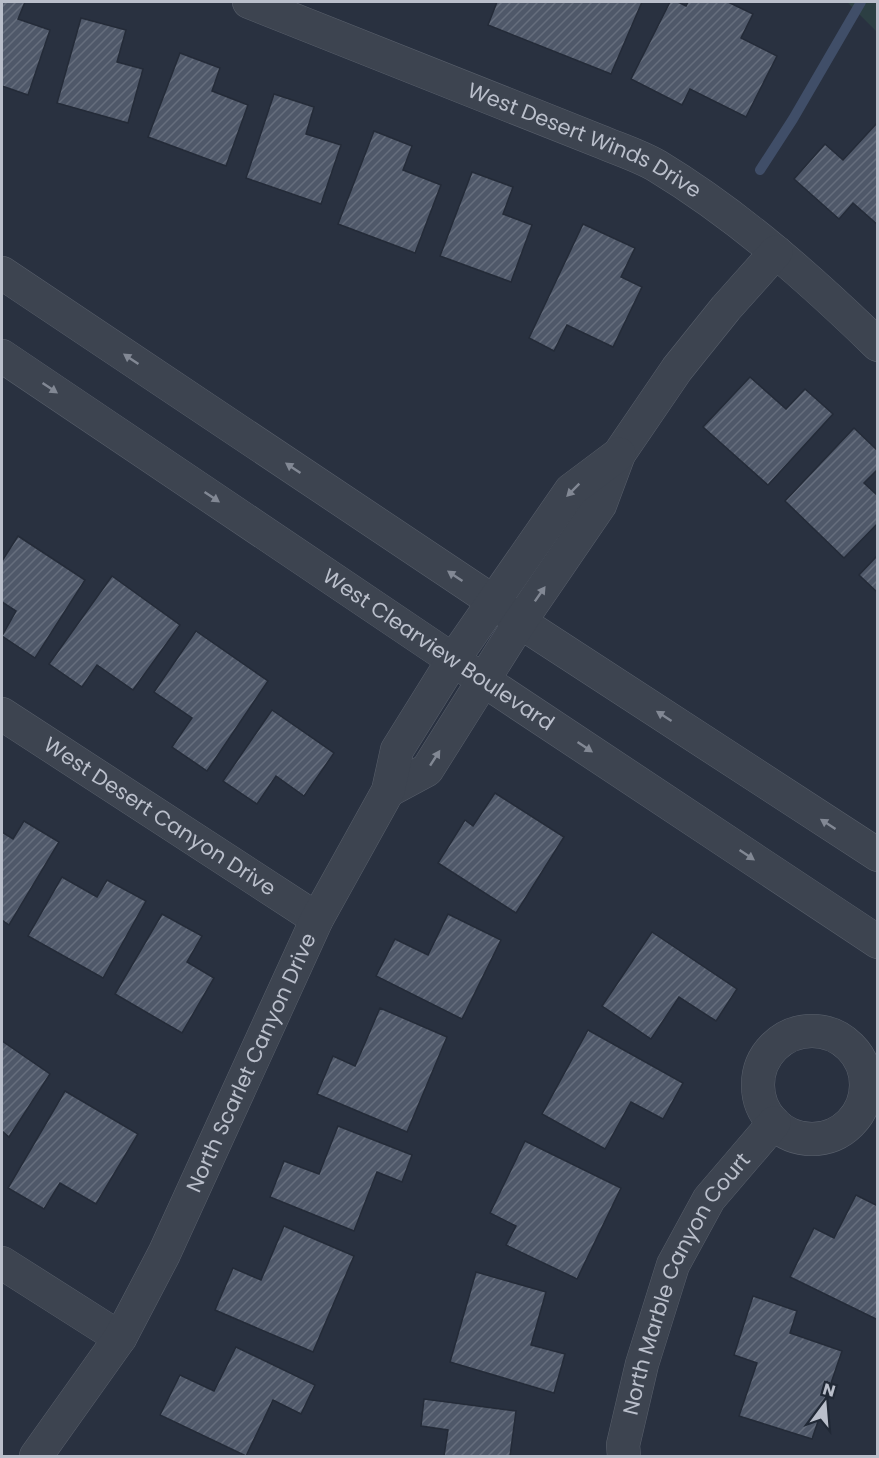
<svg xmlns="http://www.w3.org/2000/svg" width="879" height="1458" font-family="Poppins,sans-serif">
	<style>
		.green { fill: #2c3f43 }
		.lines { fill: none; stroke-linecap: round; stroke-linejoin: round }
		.stream { stroke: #404e68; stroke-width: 10 }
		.building { fill: url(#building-hatch); stroke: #242b38; stroke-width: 1.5 }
		.minor-casing { stroke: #585f6b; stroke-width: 34 }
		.minor { stroke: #3d4450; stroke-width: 33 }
		.oneway { fill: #828894 }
		.labels { text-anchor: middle; stroke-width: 4.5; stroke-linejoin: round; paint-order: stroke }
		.street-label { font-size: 21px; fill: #babfcb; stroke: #212936 }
	</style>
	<defs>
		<pattern id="building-hatch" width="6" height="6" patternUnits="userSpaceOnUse" patternTransform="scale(1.5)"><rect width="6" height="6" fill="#4f5869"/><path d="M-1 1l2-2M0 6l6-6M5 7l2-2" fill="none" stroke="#666e7d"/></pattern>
	</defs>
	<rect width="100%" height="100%" fill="#293140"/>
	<!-- green -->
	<path class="green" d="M847,2H877V32Z"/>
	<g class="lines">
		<!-- stream -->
		<path class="stream" d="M760,170L793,119L861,2"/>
	</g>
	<!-- building -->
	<g class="building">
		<path d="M2,2H25L18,19L50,30L28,95L2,86Z"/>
		<path d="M497,2H642L611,74L488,25Z"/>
		<path d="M670,2H678L686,6L688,2H728L753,14L741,38L777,56L746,117L690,89L682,105L631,79Z"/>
		<path d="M81,18L126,30L117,62L143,69L128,123L57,103Z"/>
		<path d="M180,53L220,68L212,91L248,105L226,166L148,137Z"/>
		<path d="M274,94L314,107L306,134L341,145L321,204L246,178Z"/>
		<path d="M878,122V225L853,203L839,219L794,179L825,144L843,160Z"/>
		<path d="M374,131L412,146L403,170L441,185L415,253L338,224Z"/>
		<path d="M472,172L513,187L503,214L532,225L511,282L440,256Z"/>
		<path d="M583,224L635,248L621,277L642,287L613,347L567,325L554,351L529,338Z"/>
		<path d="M750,377L786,409L805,389L833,414L768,485L703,427Z"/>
		<path d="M854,428L878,451V469L864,483L878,496V523L844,558L785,501Z"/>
		<path d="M18,536L85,580L35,658L2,636L16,611L2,602V561Z"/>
		<path d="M878,555V593L859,575Z"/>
		<path d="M112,576L180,625L133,690L97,665L82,687L49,664Z"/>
		<path d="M196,631L268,681L207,771L172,747L192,718L154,692Z"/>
		<path d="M272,710L334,753L304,796L276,776L257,804L223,781Z"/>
		<path d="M495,793L564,837L516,913L438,863L465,820L473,826Z"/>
		<path d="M24,821L59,842L9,925L2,920V832L13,839Z"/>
		<path d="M62,877L97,897L107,880L146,901L103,978L28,936Z"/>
		<path d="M162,914L202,936L187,962L214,978L182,1033L115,994Z"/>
		<path d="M448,914L501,940L462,1019L376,976L395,939L428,955Z"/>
		<path d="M652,932L737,989L716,1021L679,997L651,1039L602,1006Z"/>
		<path d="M380,1008L447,1037L407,1132L317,1094L333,1056L355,1066Z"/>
		<path d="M588,1030L683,1083L663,1119L631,1102L605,1149L542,1114Z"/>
		<path d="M2,1041L50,1074L9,1137L2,1131Z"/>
		<path d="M65,1091L138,1134L96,1204L60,1183L44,1209L8,1188Z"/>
		<path d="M338,1126L412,1155L402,1182L377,1172L354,1231L270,1197L284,1161L319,1174Z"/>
		<path d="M525,1141L621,1188L577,1279L506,1245L516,1226L490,1213Z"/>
		<path d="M856,1195L878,1206V1320L790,1277L814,1228L834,1238Z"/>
		<path d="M284,1226L354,1256L313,1352L215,1310L233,1268L261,1280Z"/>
		<path d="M476,1272L546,1292L531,1345L565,1354L554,1393L450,1362Z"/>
		<path d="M753,1296L797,1311L790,1333L842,1351L812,1439L739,1416L757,1363L734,1355Z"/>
		<path d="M236,1347L315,1385L301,1414L273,1400L246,1456L160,1415L180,1375L214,1391Z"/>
		<path d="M424,1399L516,1411L510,1456H444L448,1430L421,1426Z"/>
	</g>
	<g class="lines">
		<!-- minor casing -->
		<g class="minor-casing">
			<g id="minor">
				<path id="s1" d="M249,2L599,141C618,149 640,156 657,166C738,215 810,279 878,345"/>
				<path d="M2,273L494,602L520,622L878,855"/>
				<path id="s2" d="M2,356L453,660L878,942"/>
				<path id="s3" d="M2,714L317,919"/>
				<path d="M388,791L427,770L520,622L600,505L619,454L677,369L726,308L776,252"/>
				<circle cx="812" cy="1085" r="54"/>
				<path d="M2,1263L120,1338"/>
				<path id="s4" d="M36,1456L120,1338L164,1254L317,919L388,791L397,750L453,660L571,490L619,454"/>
				<path id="s5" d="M624,1456L623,1445L642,1364L673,1265L709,1199L774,1123"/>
			</g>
		</g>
		<!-- minor -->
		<use href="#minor" class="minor"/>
	</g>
	<!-- one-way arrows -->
	<defs><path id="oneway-solid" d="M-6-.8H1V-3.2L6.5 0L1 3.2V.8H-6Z" transform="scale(1.5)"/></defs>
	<g class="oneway">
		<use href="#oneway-solid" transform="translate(131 359) rotate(-146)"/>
		<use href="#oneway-solid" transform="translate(50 388) rotate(34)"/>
		<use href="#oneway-solid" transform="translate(293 468) rotate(-146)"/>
		<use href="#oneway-solid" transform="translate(573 490) rotate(135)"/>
		<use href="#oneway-solid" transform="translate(212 497) rotate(34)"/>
		<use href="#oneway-solid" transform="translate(455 576) rotate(-146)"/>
		<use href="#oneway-solid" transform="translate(540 594) rotate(-55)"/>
		<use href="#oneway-solid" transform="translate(664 716) rotate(-147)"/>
		<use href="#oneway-solid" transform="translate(585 747) rotate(34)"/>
		<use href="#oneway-solid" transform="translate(435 758) rotate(-57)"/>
		<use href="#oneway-solid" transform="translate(828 824) rotate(-147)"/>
		<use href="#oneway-solid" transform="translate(747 855) rotate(34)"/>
	</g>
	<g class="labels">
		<!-- street labels -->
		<g class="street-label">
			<text dy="7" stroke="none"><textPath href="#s1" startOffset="363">West Desert Winds Drive</textPath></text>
			<text dy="7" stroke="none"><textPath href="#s2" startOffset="526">West Clearview Boulevard</textPath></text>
			<text dy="7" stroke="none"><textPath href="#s3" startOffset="188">West Desert Canyon Drive</textPath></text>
			<text dy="7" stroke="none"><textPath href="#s4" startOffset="450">North Scarlet Canyon Drive</textPath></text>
			<text dy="7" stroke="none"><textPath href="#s5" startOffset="186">North Marble Canyon Court</textPath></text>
		</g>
	</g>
	<!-- border -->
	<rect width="879" height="1458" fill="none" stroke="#babfcb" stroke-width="6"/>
	<!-- north arrow -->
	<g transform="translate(825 1404) rotate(16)" stroke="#212936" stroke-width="4.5" paint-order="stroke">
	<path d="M0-4.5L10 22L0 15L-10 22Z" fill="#babfcb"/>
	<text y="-9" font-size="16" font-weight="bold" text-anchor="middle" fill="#babfcb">N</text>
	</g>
</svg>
